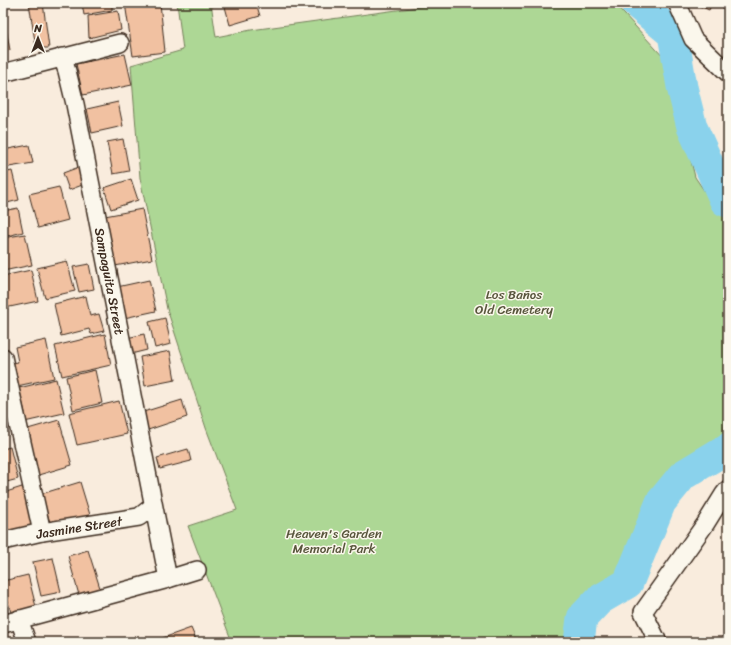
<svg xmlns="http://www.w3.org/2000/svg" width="731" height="645" font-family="Sriracha,sans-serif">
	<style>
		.green { fill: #add795; stroke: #74805a }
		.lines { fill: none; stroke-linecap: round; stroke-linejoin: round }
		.stream { stroke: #6a8f9a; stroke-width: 5 }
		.river { stroke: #8ad2ec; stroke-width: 31 }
		.building { fill: #f1c1a1; stroke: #3b2a1e }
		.street-casing { stroke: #3b2a1e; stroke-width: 20 }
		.street { stroke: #fbf7ec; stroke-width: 17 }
		.labels { text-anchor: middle; stroke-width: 3; stroke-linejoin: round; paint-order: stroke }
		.street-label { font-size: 13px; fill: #3b2a1e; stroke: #fbf7ec }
		.park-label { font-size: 13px; fill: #58553c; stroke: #fbf7ec }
	</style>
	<rect width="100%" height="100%" fill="#f9ecdd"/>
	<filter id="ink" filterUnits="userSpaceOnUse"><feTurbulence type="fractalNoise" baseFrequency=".025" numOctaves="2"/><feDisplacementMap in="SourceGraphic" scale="8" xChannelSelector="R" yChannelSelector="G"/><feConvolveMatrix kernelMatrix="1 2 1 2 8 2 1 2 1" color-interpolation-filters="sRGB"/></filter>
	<g filter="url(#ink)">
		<!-- green -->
		<path class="green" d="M177,3H211L216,37L251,30L448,3H614L666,60L695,177L713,204L728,210V403L722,441L665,480L623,578L585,597L574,642H232L188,526L237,510L206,428L167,309L140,178L131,65L183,50Z"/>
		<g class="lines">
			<!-- stream -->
			<path class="stream" d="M725,201L728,200"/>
			<!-- river -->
			<g class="river">
				<path d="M636,3L673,34L682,87L692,127L725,201L728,202"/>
				<path d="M579,642L582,618L599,600L628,583L661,502L683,475L728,448"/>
			</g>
		</g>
		<!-- building -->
		<g class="building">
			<path d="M29,3H43L49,48H36Z"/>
			<path d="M82,3H112V10L84,15Z"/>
			<path d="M125,3H160L165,52L133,56Z"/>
			<path d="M224,3H256L260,16L230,25Z"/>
			<path d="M693,3H712L709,10Z"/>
			<path d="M118,11L121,30L89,38L88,16Z"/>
			<path d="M3,13L10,50L3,52Z"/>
			<path d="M125,54L132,85L83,95L76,64Z"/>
			<path d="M118,102L123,126L92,133L87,109Z"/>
			<path d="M123,139L129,171L113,174L107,142Z"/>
			<path d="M29,145L33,163L3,168V150Z"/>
			<path d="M79,167L85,184L69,190L63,173Z"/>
			<path d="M12,171L19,200L3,204V173Z"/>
			<path d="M131,179L138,200L111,209L104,188Z"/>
			<path d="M59,187L68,220L38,228L29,194Z"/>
			<path d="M18,208L23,232L3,237V211Z"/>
			<path d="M142,209L152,259L115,266L105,216Z"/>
			<path d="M25,234L32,265L3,271V238Z"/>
			<path d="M67,261L75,291L45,298L37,268Z"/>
			<path d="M89,264L94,289L79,292L73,267Z"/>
			<path d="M31,270L38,301L5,308L3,299V276Z"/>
			<path d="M149,280L156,311L124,318L117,287Z"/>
			<path d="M86,296L90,316L99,314L104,331L91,334L89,329L61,336L54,304Z"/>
			<path d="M165,318L171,344L155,348L149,322Z"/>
			<path d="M105,334L111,365L62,376L55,346Z"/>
			<path d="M144,334L147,350L131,354L127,338Z"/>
			<path d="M46,340L54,378L17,386L12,363L18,362L15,347Z"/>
			<path d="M170,351L175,380L145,386L140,357Z"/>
			<path d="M95,370L102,403L73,410L66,377Z"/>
			<path d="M56,379L64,413L20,423L18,414L25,413L19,388Z"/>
			<path d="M182,400L187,417L145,431L140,413Z"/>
			<path d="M119,401L127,434L77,445L69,413Z"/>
			<path d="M59,420L72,465L35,476L21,431Z"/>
			<path d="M10,447L18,479L3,483V449Z"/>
			<path d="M188,449L191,461L160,469L157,458Z"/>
			<path d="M80,482L90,515L51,526L41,494Z"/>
			<path d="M25,486L35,528L6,533L3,519V493Z"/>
			<path d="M88,550L100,588L79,595L68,556Z"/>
			<path d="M53,558L61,592L41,596L33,562Z"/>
			<path d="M28,575L37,611L12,617L3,581Z"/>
			<path d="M191,628L197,642H164L163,638Z"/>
		</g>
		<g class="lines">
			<!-- street casing -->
			<g class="street-casing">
				<g id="street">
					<path d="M679,3L678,5L693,39L728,73"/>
					<path d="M62,57L67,71L75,104L168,579"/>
					<path d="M3,73L120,43"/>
					<path d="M3,357L42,532"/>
					<path d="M3,541L42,532L139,517L153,506"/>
					<path d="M19,619L27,642"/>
					<path d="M3,624L168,579L197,570"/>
					<path d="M658,642L643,612L706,523L724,494L728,489"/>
				</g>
			</g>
			<!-- street -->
			<use href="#street" class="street"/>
		</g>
	</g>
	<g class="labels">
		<!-- street labels -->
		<g class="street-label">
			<text transform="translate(110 281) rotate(79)" y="5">Sampaguita Street</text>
			<text transform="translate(79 527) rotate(-9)" y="5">Jasmine Street</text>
		</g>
		<!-- park labels -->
		<g class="park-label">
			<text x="514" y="299">Los Baños<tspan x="514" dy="15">Old Cemetery</tspan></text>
			<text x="334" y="538">Heaven's Garden<tspan x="334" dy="15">Memorial Park</tspan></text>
		</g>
	</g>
	<!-- margin -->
	<rect width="731" height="645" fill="none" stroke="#fbf7ec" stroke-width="16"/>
	<rect x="8" y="8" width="715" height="629" fill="none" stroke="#3b2a1e" stroke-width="1.5" filter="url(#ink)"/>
	<!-- north arrow -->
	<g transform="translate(38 38)" stroke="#fbf7ec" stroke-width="3" paint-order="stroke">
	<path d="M0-3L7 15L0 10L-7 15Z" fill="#3b2a1e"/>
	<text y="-6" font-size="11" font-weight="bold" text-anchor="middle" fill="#3b2a1e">N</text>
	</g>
</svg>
